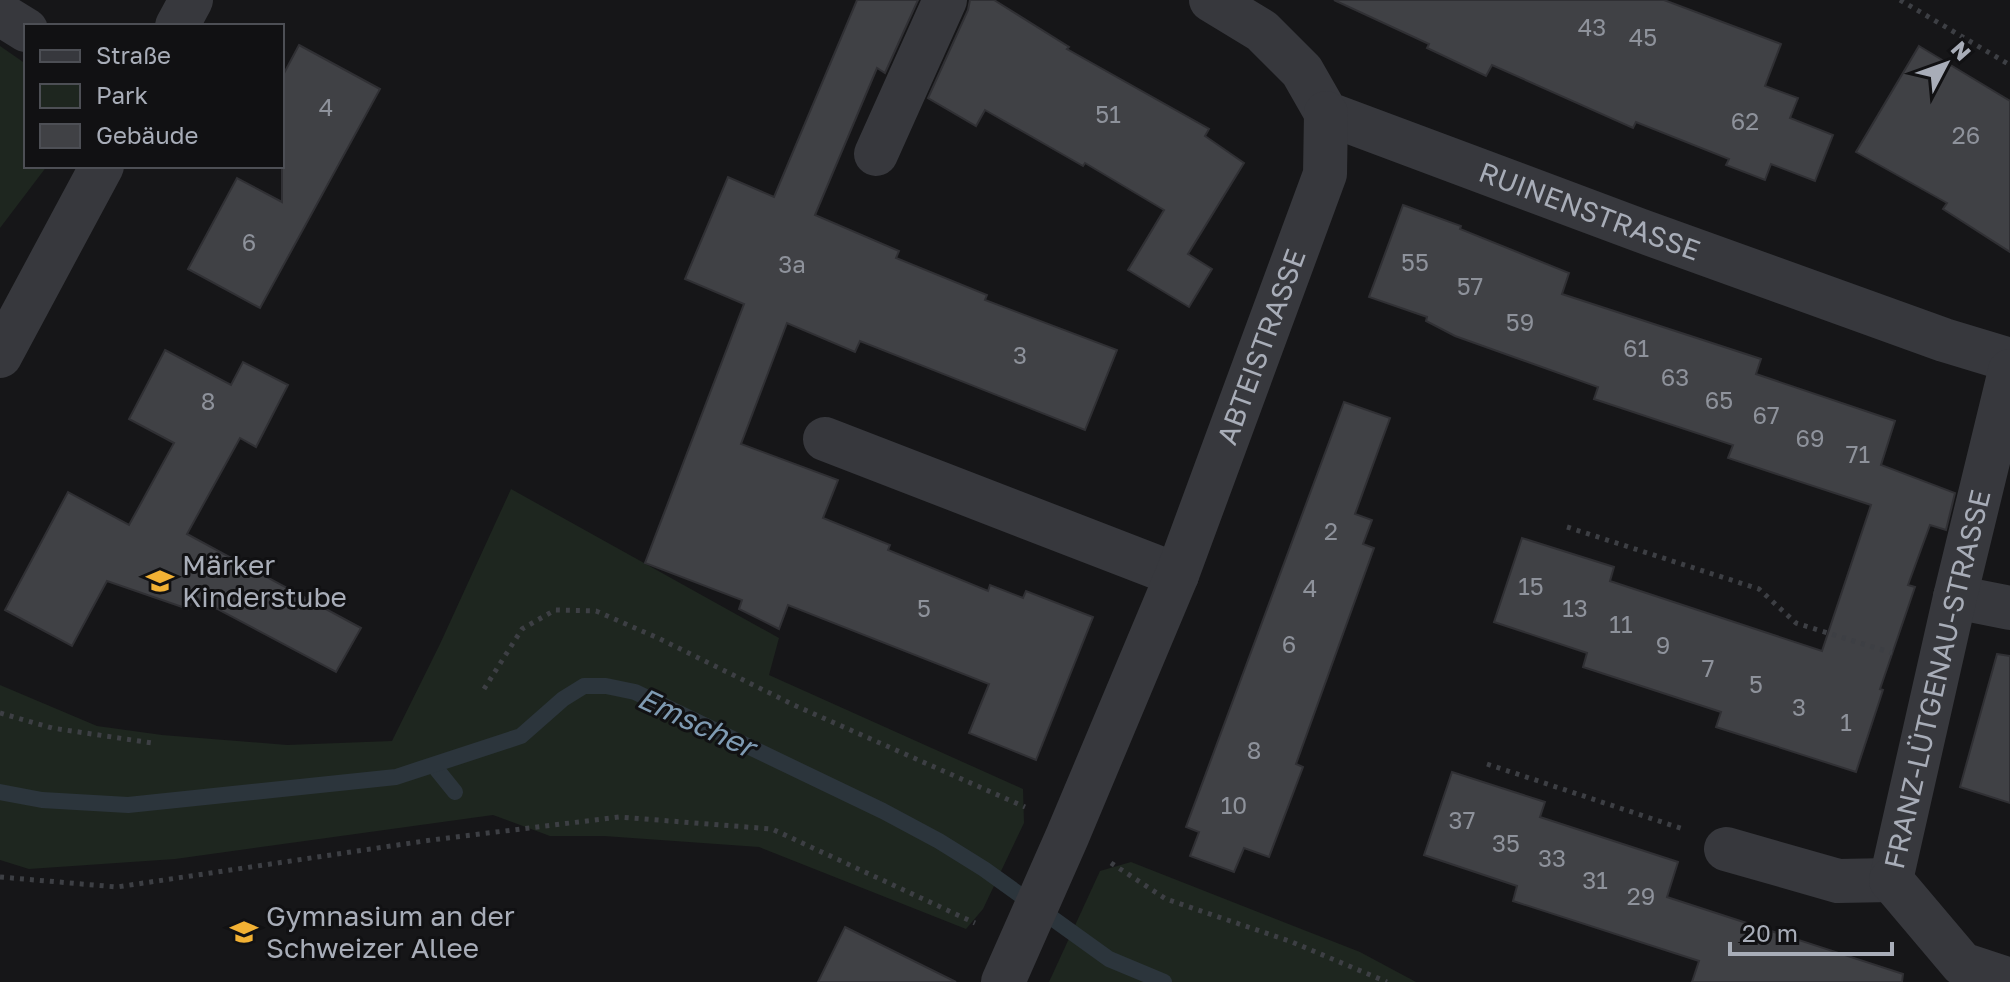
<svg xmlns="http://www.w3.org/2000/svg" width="2010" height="982" font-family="'Golos Text',sans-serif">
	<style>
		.green { fill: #1e261f }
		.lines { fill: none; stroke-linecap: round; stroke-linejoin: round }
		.stream { stroke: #2c353c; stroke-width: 16 }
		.building { fill: #404145; stroke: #303034; stroke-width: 2 }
		.path { stroke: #3d3f44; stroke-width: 5; stroke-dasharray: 4 6; stroke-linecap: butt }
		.minor { stroke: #37383d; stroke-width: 44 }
		.labels { text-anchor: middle; stroke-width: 6; stroke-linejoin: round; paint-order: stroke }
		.number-label { font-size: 24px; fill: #8e929b }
		.street-label { font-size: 28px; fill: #a8adb8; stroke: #111113 }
		.poi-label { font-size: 28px; fill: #a8adb8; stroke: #111113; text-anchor: start }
		.water-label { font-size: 30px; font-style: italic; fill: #7f9bb3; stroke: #111113 }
	</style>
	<rect width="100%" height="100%" fill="#161618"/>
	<!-- green -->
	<g class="green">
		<path d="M0,46L26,64V166H47L0,228Z"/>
		<path d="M511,489L779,638L769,675L1023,789L1024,823L983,909L966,929L759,847L604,836H550L493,815L175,859L29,869L0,860V685L97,726L162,735L287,745L392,741L440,644Z"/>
		<path d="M1131,862L1360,952L1416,982H1049L1100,871Z"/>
	</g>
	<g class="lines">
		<!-- stream -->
		<g class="stream">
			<path d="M434,766L455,792"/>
			<path d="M0,792L42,800L128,805L396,777L521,736L563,699L584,686H606L635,692L883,811L939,841L984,869L1109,959L1164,982"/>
		</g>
	</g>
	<!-- building -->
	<g class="building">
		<path d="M857,0H918L885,73L877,68L815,215L899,251L896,258L987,295L985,300L1117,350L1085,430L860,341L855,352L787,323L741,444L838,480L823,518L890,545L888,550L988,591L990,585L1023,598L1026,591L1093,617L1036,760L969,733L989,684L788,605L779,629L739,609L742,600L645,563L744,304L685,279L728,177L774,197Z"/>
		<path d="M970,0H994L1069,47L1067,49L1209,129L1205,136L1244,163L1188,254L1212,269L1189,307L1128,270L1164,210L1085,163L1083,166L985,110L976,126L928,98L968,10Z"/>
		<path d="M1334,0H1664L1781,44L1765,86L1798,98L1790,118L1833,135L1815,181L1771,164L1765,180L1726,165L1729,159L1636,122L1633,128L1492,65L1486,76L1427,48L1429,44Z"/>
		<path d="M299,45L380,89L260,308L188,269L237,178L282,202V77Z"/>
		<path d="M1919,46L2010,101V252L1943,209L1947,203L1856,152Z"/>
		<path d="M1403,205L1461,226L1460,229L1569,273L1562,294L1761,359L1756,374L1895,421L1881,465L1955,493L1946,530L1930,525L1908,585L1915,587L1880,689L1883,690L1856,772L1716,727L1721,712L1583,667L1587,653L1494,622L1522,538L1614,567L1610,581L1822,651L1871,505L1728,458L1733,445L1594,399L1598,387L1455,336L1426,321L1427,317L1369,297Z"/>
		<path d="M165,350L231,385L243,362L288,385L256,447L240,438L187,534L361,628L336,672L195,597L188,609L107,581L72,646L5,610L68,492L129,525L174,443L129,419Z"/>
		<path d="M1344,402L1390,418L1355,514L1372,520L1363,544L1374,548L1296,764L1303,767L1269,857L1244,848L1234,872L1190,856L1199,832L1186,827Z"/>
		<path d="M1997,654L2010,656V803L1960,787Z"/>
		<path d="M1452,772L1545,802L1540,817L1678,862L1667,897L1903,974L1902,982H1692L1699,961L1513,901L1517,886L1424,855Z"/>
		<path d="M845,927L956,982H818Z"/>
	</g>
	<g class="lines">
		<!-- path -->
		<g class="path">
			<path d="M1900,0L2010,65"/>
			<path d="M1567,527L1759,589L1796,623L1892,653"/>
			<path d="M484,689L522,629L555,610L596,611L658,638L796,706L1025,807"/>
			<path d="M0,713L52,728L152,743"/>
			<path d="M1487,764L1683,829"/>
			<path d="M1111,863L1166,899L1292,942L1387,982"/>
			<path d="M0,877L117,887L431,840L619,817L772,829L975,923"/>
		</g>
		<!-- minor -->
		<g class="minor">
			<path id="s1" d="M1211,0L1262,31L1302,71L1326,113L1639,230L1944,340L2010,360"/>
			<path d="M0,14L26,30"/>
			<path d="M177,26L191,0"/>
			<path d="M876,154L945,0"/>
			<path d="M0,356L102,166"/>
			<path d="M825,439L1177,575"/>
			<path d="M1955,597L2010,608"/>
			<path d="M1726,849L1838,881L1891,880"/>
			<path id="s2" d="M1891,880L1955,597L2010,371"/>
			<path d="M1891,880L1962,964L2010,980"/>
			<path id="s3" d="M1003,982L1067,837L1177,575L1325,174L1326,113"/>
		</g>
	</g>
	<!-- icons -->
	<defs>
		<g id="school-bare" transform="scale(2.16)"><path d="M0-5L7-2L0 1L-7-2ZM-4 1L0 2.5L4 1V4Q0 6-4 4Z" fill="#f2b134" stroke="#111113" stroke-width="2.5" paint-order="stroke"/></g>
	</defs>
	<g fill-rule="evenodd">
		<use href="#school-bare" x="160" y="581"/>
		<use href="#school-bare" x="244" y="932"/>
	</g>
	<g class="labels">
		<!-- number labels -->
		<g class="number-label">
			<text x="1592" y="36">43</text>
			<text x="1643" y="46">45</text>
			<text x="326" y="116">4</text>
			<text x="1108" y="123">51</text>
			<text x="1745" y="130">62</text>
			<text x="1966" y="144">26</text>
			<text x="249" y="251">6</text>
			<text x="1415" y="271">55</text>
			<text x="792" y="273">3a</text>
			<text x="1470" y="295">57</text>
			<text x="1520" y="331">59</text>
			<text x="1636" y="357">61</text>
			<text x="1020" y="364">3</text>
			<text x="1675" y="386">63</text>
			<text x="1719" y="409">65</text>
			<text x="208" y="410">8</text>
			<text x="1766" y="424">67</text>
			<text x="1810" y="447">69</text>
			<text x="1858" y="463">71</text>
			<text x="1331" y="540">2</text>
			<text x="1531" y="595">15</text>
			<text x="1310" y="597">4</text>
			<text x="924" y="617">5</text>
			<text x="1575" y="617">13</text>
			<text x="1621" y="633">11</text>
			<text x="1289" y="653">6</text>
			<text x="1663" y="654">9</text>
			<text x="1708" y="677">7</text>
			<text x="1756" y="693">5</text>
			<text x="1799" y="716">3</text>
			<text x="1846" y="731">1</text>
			<text x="1254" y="759">8</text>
			<text x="1234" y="814">10</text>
			<text x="1462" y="829">37</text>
			<text x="1506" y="852">35</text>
			<text x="1552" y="867">33</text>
			<text x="1595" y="889">31</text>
			<text x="1641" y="905">29</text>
		</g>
		<!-- street labels -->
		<g class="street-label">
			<text dy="10" stroke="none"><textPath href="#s1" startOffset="446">RUINENSTRASSE</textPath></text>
			<text dy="10" stroke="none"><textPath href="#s3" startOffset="686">ABTEISTRASSE</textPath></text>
			<text dy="10" stroke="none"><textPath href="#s2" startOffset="206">FRANZ-LÜTGENAU-STRASSE</textPath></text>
		</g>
		<!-- poi labels -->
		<g class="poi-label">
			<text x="182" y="575">Märker<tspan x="182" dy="32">Kinderstube</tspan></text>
			<text x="266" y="926">Gymnasium an der<tspan x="266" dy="32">Schweizer Allee</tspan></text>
		</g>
		<!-- water labels -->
		<g class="water-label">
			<text transform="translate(696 723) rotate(25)" y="10">Emscher</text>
		</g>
	</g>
	<!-- legend -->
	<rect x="24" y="24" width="260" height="144" fill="#111113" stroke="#4d4f55" stroke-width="2"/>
	<rect x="40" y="50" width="40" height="12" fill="#37383d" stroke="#4d4f55" stroke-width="2"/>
	<text x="96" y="64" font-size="24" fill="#a8adb8">Straße</text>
	<rect x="40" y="84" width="40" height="24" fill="#1e261f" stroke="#4d4f55" stroke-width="2"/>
	<text x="96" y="104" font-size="24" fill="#a8adb8">Park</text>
	<rect x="40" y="124" width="40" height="24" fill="#404145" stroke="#4d4f55" stroke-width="2"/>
	<text x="96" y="144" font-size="24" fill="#a8adb8">Gebäude</text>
	<!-- north arrow -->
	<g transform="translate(1946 64) rotate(49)" stroke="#111113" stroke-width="6" paint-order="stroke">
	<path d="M0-6L14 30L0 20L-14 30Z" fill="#a8adb8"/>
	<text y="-12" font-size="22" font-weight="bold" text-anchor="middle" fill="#a8adb8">N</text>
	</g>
	<!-- scale -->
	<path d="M1730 942v12h162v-12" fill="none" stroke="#a8adb8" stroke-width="4"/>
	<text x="1742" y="942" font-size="24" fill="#a8adb8" stroke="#111113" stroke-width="6" paint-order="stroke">20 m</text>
</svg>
